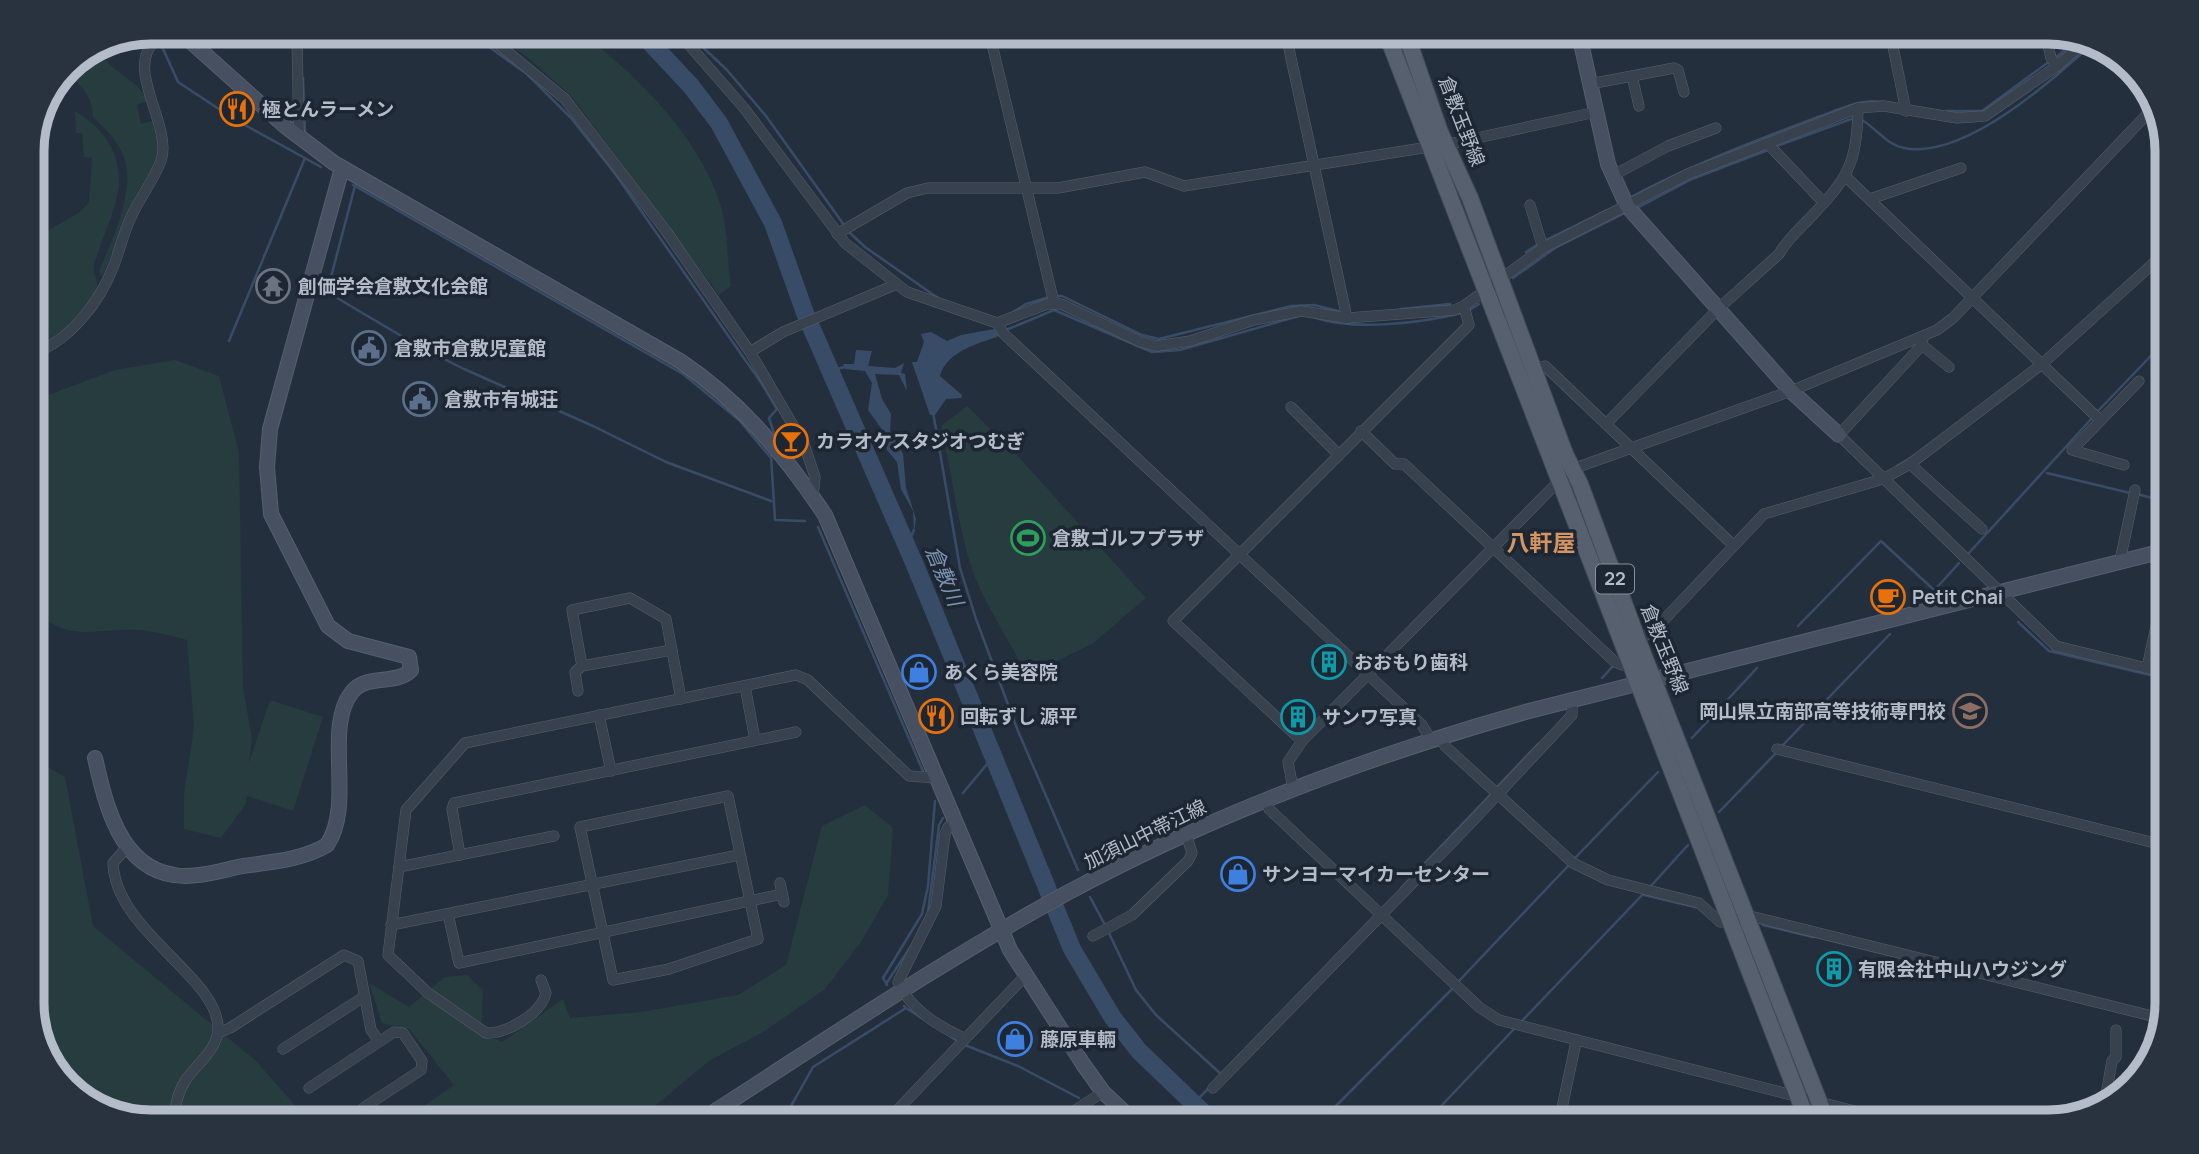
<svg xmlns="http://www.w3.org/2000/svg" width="2199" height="1154" font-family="Manrope,'Noto Sans JP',sans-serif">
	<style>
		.green { fill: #263c3f }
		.water { fill: #394c67 }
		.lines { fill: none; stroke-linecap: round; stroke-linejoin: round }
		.stream { stroke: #394c67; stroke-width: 2.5 }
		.river { stroke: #394c67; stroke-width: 18 }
		.street-casing { stroke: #565f6c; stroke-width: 11 }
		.secondary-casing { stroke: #565f6c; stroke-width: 16 }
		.primary-casing { stroke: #414a57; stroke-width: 18 }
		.street { stroke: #38414e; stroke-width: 10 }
		.secondary { stroke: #465061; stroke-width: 14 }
		.primary { stroke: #56606e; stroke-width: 16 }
		.labels { text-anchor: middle; stroke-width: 7; stroke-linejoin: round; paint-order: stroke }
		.shield { fill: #1d2633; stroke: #878f9c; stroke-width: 2 }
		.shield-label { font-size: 18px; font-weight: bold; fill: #b4bcc9 }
		.poi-label { font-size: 19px; font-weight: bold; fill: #b4bcc9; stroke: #1d2633; text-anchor: start }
		.street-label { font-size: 19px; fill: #b4bcc9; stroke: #1d2633 }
		.water-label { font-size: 21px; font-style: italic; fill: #7c92b1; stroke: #1d2633 }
		.quarter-label { font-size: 23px; font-weight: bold; fill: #d59563; stroke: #1d2633 }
		.rim { fill: none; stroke: #b4bcc9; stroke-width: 9 }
	</style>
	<rect width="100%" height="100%" fill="#242f3e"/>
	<!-- green -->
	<g class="green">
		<path d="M587,38C640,77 701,141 721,206C728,231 727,260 731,286L719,295L572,97L531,60L501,39Z"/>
		<path d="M96,47C110,74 138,78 148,101L137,105L141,124L153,121L160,155L136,195L102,278L99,271C112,240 137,189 123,155C117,140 105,128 93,117C92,94 82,85 63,73L67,66Z"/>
		<path d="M75,111C105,128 124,158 118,192C113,218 101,240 94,265C92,274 98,279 97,287C95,311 52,341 32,350V254L49,230L80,212L89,202L92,158L84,157L82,133H76Z"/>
		<path d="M175,360L219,376L239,453L243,687L252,739L249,763L270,700L323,717L293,811L247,796L245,805L221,838L184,829V795L194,727L187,640C172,636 155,631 139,630C94,628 66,645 32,606V401L115,370Z"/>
		<path d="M967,406L1015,453L1146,598L1092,644L1026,676C1012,643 990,613 976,580C959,537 952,472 941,426Z"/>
		<path d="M32,758L65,777L93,926L256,1061L300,1111L290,1122H150L97,1110L52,1070L32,1012Z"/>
		<path d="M865,805L893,828L888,895L861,942L824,990L763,1032L709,1061L636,1122H401L454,1085L409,1029L382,1023L369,983L409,1007L445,977L467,975L483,990L481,1032L502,1042L563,999L570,1018L641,1012L738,995L786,965L822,826Z"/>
	</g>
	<!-- water -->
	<g class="water">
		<path d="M995,329L1002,335C981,343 947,350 940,376L962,395L961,398L946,399L935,415H930L912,362H917L924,342L921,334L931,332L947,341L961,335Z"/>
		<path d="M856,350L872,351L868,366L895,368L904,363L901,373L905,374L907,391L899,375L875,374L882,399L891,414L890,431L903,454L906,488L916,519L914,533L913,511L901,489L897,462L887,450L883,431L868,410L872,383L865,371L845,369L843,364H854Z"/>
	</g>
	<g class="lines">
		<!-- stream -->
		<g class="stream">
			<path d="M693,38L727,70L766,116L844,225"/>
			<path d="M478,39L527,74L571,118L616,175L762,384L777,409L769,418L774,433"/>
			<path d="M160,42L178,82L234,119L321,167"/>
			<path d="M2055,58L2079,39"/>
			<path d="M303,78L305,135"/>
			<path d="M1946,111H1982L2050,61"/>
			<path d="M1860,119C1876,127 1886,145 1904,148C1964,160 2053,80 2094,42"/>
			<path d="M1774,147L1854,118"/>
			<path d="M353,185L355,186L327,292L420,347L464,369L593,426L666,462L771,501"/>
			<path d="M355,186L683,374L739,420L771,458"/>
			<path d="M1631,197C1692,165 1754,141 1818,117C1841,109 1860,98 1884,102"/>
			<path d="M1637,208L1692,179L1768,150"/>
			<path d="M848,231L865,247L938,298"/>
			<path d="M1544,241L1607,210"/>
			<path d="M1526,252L1538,244"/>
			<path d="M1513,278L1555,248L1625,213"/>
			<path d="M1055,296H1062L1142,335L1159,339L1291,306L1314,305L1342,312"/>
			<path d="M1401,309L1450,304"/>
			<path d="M1468,311L1479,304"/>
			<path d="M1013,312L1026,304L1049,297"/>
			<path d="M1316,318C1354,331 1422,323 1462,313"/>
			<path d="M1006,330L1054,310L1152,352L1180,350L1299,316"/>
			<path d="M229,341L305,158"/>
			<path d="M831,371L844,367"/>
			<path d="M933,412L960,568L976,619L1018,731L1078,870"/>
			<path d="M2097,412L2167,339"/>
			<path d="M771,456L775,520L805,521"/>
			<path d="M1897,466L1915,455"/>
			<path d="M2047,473L2130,493"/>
			<path d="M2137,494L2167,502"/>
			<path d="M818,527L923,771"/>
			<path d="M907,546L914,530"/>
			<path d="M1968,554L2093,417"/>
			<path d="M1932,593L1959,563"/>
			<path d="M2018,622L2049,651L2167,679"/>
			<path d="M1798,626L1881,541L1934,590"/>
			<path d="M1602,678L1614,665"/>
			<path d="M1692,738L1757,668"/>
			<path d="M1782,746L1890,634"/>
			<path d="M1495,789L1539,743"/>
			<path d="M963,793L992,758"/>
			<path d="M1719,812L1778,751"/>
			<path d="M1575,858L1658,772"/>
			<path d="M1650,887L1688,845"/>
			<path d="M1401,888L1491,794"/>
			<path d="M1644,895L1699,908"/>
			<path d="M1090,897L1105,925"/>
			<path d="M928,912L939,825L943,818"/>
			<path d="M1763,925L1813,937"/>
			<path d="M1108,931L1136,990L1156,1015L1221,1074"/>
			<path d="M1457,983L1569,865"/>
			<path d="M886,984L911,946"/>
			<path d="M887,985L883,978L922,914L928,886L935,801"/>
			<path d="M906,1008L959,1042"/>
			<path d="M1519,1024L1645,892"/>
			<path d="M965,1045L1018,1066L1079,1098"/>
			<path d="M1195,1102L1210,1087"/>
			<path d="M1094,1108L1112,1122"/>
			<path d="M782,1122L813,1067L906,1008L904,1006"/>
			<path d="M1320,1122L1453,988"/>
			<path d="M1426,1122L1515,1028"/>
		</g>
		<!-- river -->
		<path class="river" d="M646,38L691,86L719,123L773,223L805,313L915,565L1072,949L1113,1018L1139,1051L1213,1122"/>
		<!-- street casing -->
		<g class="street-casing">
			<g id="street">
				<path d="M1890,32L1906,111"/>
				<path d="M2045,32L2051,58L2057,66"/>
				<path d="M1286,35L1347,318"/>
				<path d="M990,36L1054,303"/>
				<path d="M683,38L744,108L845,243L907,292L997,323L1047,304H1061L1141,342L1157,346L1190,341L1254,320L1301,311L1347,318L1454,310L1464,306L1543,248L1688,174L1858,108L1884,106L1957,118L1985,116L2057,66L2087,40"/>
				<path d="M492,39L565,99L666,231L750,352L804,444L815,477L813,497"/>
				<path d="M297,40L299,137"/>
				<path d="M1632,76L1639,106"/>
				<path d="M1590,84L1674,68L1678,70L1684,92"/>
				<path d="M2146,115L2164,133"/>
				<path d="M1767,143L1824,203"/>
				<path d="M1612,176L1668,146L1716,128"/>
				<path d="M1846,177L2100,420"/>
				<path d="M1870,199L1961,168"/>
				<path d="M1530,205L1543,248"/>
				<path d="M837,234L907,193L928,188H1058L1145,172L1184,186L1454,143L1596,112"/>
				<path d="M997,323L1004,334L1422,725L1431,740"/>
				<path d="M1923,337L1922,345L1839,435L2056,646L2167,673"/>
				<path d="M1922,345L1949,367"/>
				<path d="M750,352L783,332L897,284"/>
				<path d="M32,354C70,341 100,302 114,265C120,249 124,231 132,215C139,199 159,172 162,157C170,122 124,67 156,40"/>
				<path d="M1535,369L1545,366L1733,545"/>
				<path d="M1291,407L1339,455"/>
				<path d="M1607,423L1718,309L1779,254C1787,240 1797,231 1808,220C1847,179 1857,166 1858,108"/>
				<path d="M1361,431L1395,464H1404L1615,662L1622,665"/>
				<path d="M1910,464L1982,529"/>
				<path d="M2124,465L2072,450L2139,381"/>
				<path d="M2120,561L2135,490"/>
				<path d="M1638,641L1659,625L1764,514L1883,479L1910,464L2042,364L2167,251"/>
				<path d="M582,666L572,610L630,598L666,619L681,699"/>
				<path d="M2147,668L2160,608"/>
				<path d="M745,686L755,740"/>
				<path d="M578,691L575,672L582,666L672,650"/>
				<path d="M599,715L611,771"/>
				<path d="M1441,737L1445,746L1573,863L1608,880L1699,903L1720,922L1754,917L2164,1019"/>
				<path d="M1302,741L1173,621L1469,325L1464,306"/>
				<path d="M1777,749L2167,846"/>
				<path d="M1293,788L1288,762L1302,741L1560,480L1581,466L1791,391L1937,330L1953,318L2155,106"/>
				<path d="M728,796L758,939L669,969L613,980L580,827Z"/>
				<path d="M1265,800L1269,809L1479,1007L1499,1020L1897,1122"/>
				<path d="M956,824L948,827L945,834L936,906L898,982C911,1010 938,1026 964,1038"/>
				<path d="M128,846L113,863C115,930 217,977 218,1027C219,1049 196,1064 185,1081C177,1094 175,1108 173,1122"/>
				<path d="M460,855L452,809L454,803L796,732"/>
				<path d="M399,867L554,836"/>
				<path d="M780,883L784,902"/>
				<path d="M448,914L459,963L782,894"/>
				<path d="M391,925L739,855"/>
				<path d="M1093,936L1132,915L1188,861L1192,853L1186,834"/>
				<path d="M541,980L546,993C541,1014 506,1034 486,1033L428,993L388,955L406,810L465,743L796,675L808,680L909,776L937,778"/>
				<path d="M218,1033L230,1028L344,955L358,961L371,1030L379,1041"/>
				<path d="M283,1049L365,996"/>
				<path d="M309,1088L394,1032L403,1033L422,1061L421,1070L366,1106L349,1122"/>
				<path d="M1213,1088L1469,825L1572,715V701"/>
				<path d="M2104,1106L2112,1061L2116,1057V1030"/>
				<path d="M886,1122L1025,976"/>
				<path d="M1065,1122L1071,1113L1103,1092"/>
				<path d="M1559,1122L1576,1042"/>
			</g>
		</g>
		<!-- secondary casing -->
		<g class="secondary-casing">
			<g id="secondary">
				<path d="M1579,34L1608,164L1627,206L1791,391L1839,435"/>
				<path d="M189,40L285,126L334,163L680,361C740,401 785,455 825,515L1010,950L1083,1064L1103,1092L1135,1122"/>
				<path d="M95,758C105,802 119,867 174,875C195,879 222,870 243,866C271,862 302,860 327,845C355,804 323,728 352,692C367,673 396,686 411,670L409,657L348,641L328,626L271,514L267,467L270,429L342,168"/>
				<path d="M698,1122C820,1044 940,962 1067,893C1213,814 1369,756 1529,711L2167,550"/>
			</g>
		</g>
		<!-- primary casing -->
		<g class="primary-casing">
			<g id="primary">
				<path d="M1406,34L1440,132L1470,198L1565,454L1580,484L1638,641L1827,1122"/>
				<path d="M1387,35L1808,1122"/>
			</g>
		</g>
		<!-- street -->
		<use href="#street" class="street"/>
		<!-- secondary -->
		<use href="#secondary" class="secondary"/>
		<!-- primary -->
		<use href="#primary" class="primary"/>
	</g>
	<!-- icons -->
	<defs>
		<g id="restaurant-ring" transform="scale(1.75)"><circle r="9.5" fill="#1d2633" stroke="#e8710a" stroke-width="1.5"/><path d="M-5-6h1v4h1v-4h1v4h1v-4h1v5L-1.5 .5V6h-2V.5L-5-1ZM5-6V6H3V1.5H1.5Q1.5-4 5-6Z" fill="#e8710a"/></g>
		<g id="temple-ring" transform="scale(1.75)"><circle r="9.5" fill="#1d2633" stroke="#6b7280" stroke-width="1.5"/><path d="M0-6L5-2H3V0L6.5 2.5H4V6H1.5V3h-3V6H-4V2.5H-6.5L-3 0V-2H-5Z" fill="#6b7280"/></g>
		<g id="civic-ring" transform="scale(1.75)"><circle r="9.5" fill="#1d2633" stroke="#5c6f8a" stroke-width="1.5"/><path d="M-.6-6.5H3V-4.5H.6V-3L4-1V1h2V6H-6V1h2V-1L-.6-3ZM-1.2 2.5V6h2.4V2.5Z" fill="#5c6f8a"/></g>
		<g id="bar-ring" transform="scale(1.75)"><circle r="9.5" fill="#1d2633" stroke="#e8710a" stroke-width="1.5"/><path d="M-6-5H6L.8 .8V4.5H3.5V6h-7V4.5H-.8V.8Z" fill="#e8710a"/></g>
		<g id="stadium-ring" transform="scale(1.75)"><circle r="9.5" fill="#1d2633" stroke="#2e9e5b" stroke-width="1.5"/><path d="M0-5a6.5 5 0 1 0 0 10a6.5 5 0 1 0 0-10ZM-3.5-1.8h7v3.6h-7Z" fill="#2e9e5b"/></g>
		<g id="cafe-ring" transform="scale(1.75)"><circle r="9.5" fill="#1d2633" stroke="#e8710a" stroke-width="1.5"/><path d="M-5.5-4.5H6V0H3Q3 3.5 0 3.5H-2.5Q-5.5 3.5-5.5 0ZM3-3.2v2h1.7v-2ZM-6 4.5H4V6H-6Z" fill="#e8710a"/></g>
		<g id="building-ring" transform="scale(1.75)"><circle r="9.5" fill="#1d2633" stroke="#0f9aa8" stroke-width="1.5"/><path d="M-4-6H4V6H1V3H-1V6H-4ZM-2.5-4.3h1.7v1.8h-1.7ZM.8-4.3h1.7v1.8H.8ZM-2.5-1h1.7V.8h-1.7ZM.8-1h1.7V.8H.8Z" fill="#0f9aa8"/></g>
		<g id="shop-ring" transform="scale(1.75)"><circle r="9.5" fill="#1d2633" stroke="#3f7fe0" stroke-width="1.5"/><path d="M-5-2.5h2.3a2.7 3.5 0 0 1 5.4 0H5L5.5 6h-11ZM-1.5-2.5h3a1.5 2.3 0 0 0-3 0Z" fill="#3f7fe0"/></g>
		<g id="university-ring" transform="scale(1.75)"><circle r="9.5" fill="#1d2633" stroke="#8d6e63" stroke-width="1.5"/><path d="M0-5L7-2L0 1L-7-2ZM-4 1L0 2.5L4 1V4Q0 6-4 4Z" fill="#8d6e63"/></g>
	</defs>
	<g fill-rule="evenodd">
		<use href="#restaurant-ring" x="237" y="109"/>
		<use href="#temple-ring" x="273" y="286"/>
		<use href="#civic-ring" x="369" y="348"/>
		<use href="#civic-ring" x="420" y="399"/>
		<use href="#bar-ring" x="791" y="441"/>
		<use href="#stadium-ring" x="1028" y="538"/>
		<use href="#cafe-ring" x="1888" y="597"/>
		<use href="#building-ring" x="1329" y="662"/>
		<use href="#shop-ring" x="919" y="672"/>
		<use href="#university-ring" x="1970" y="711"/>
		<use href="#restaurant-ring" x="936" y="716"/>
		<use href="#building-ring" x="1298" y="717"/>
		<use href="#shop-ring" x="1238" y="874"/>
		<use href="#building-ring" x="1834" y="969"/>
		<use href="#shop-ring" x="1015" y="1039"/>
	</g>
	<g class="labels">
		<!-- shield labels -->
		<rect class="shield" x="1596" y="564.5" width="38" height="29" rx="5"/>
		<g class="shield-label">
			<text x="1615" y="585">22</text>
		</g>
		<!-- poi labels -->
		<g class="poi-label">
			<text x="262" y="116">極とんラーメン</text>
			<text x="298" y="293">創価学会倉敷文化会館</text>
			<text x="394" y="355">倉敷市倉敷児童館</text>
			<text x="444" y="406">倉敷市有城荘</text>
			<text x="816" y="448">カラオケスタジオつむぎ</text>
			<text x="1052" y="545">倉敷ゴルフプラザ</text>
			<text x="1912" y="604">Petit Chai</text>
			<text x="1354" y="669">おおもり歯科</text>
			<text x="944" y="679">あくら美容院</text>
			<text x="1946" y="718" text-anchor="end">岡山県立南部高等技術専門校</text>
			<text x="960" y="723">回転ずし 源平</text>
			<text x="1322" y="724">サンワ写真</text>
			<text x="1262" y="881">サンヨーマイカーセンター</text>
			<text x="1858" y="976">有限会社中山ハウジング</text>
			<text x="1040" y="1046">藤原車輛</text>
		</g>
		<!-- street labels -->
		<g class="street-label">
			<text transform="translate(1462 121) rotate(69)" y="7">倉敷玉野線</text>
			<text transform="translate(1665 649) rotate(68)" y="7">倉敷玉野線</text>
			<text transform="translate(1145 834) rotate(-26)" y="7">加須山中帯江線</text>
		</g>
		<!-- water labels -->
		<g class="water-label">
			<text transform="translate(944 576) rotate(67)" y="7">倉敷川</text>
		</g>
		<!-- quarter labels -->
		<g class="quarter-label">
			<text x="1541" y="551">八軒屋</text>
		</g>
	</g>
	<!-- crop -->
	<path d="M0 0H2199V1154H0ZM151 44H2048A107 107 0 0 1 2155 151V1003A107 107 0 0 1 2048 1110H151A107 107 0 0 1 44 1003V151A107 107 0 0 1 151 44Z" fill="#29323f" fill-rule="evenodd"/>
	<path class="rim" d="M151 44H2048A107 107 0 0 1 2155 151V1003A107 107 0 0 1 2048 1110H151A107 107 0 0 1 44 1003V151A107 107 0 0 1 151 44Z"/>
</svg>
